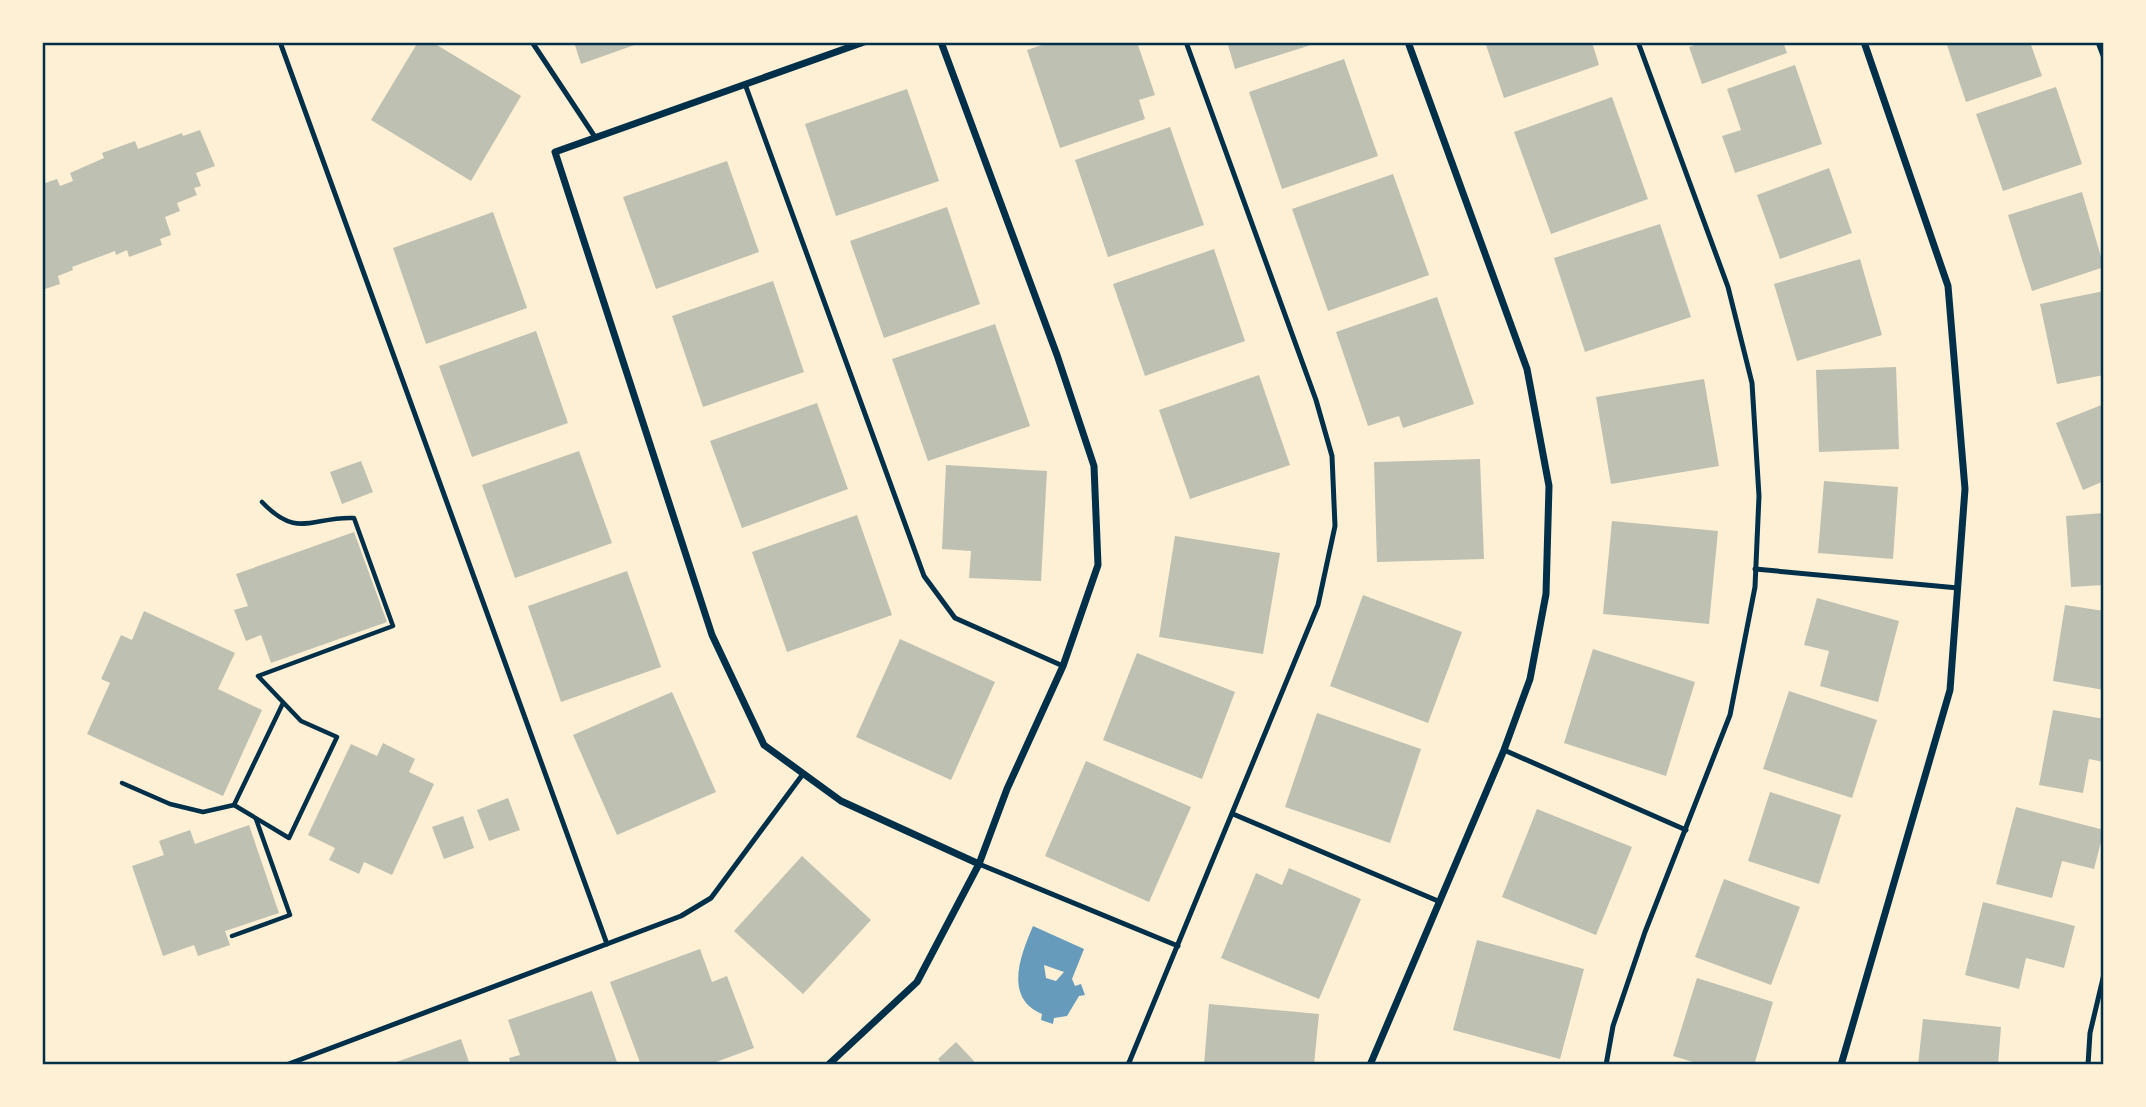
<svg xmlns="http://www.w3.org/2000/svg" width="2146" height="1107" font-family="Rubik,sans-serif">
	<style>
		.water { fill: #669bbc; fill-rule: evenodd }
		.building { fill: #bec0b2 }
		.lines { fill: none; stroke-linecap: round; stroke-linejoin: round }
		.path { stroke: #003049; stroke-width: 4.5 }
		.service { stroke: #003049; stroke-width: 5 }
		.minor { stroke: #003049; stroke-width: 7 }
		.neatline { fill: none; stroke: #003049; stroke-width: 2.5 }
	</style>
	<rect width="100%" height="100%" fill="#fdf0d5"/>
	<!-- water -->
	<path class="water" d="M1033,926L1084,949L1072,979L1075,986L1081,984L1085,995L1079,996L1067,1016L1054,1018L1053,1024L1041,1020L1042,1014C1003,998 1021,954 1033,926ZM1044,965L1064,972L1056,981L1046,978Z"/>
	<!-- building -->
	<g class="building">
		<path d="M418,42H432L521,96L471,181L371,120Z"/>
		<path d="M574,42H643L581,64Z"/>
		<path d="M1051,42H1137L1155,95L1139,100L1145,119L1060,148L1027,50Z"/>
		<path d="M1227,42H1317V43L1235,69Z"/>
		<path d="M1485,42H1592L1599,65L1504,98Z"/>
		<path d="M1703,42H1783L1787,53L1702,84L1689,47Z"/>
		<path d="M1946,42H2030L2042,76L1966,102Z"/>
		<path d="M1344,59L1378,156L1282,189L1249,92Z"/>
		<path d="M1795,65L1822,144L1735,173L1722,136L1741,130L1727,89Z"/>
		<path d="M2056,87L2082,164L2003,191L1976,114Z"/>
		<path d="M907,89L939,181L836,216L805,124Z"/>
		<path d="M1612,97L1648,199L1551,234L1514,132Z"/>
		<path d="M1170,127L1204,225L1108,257L1075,160Z"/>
		<path d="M200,130L215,166L196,173L201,186L194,188L197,195L177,203L180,211L165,217L171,235L160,239L162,245L129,257L127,250L116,255L115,251L72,267L73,270L58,276L60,284L42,290V184L57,179L60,186L73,181L70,173L104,158L102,153L135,141L138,149L182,133L183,136Z"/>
		<path d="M727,161L759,252L656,289L623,197Z"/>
		<path d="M1829,168L1852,233L1780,259L1757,195Z"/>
		<path d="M1393,174L1429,275L1328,311L1292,209Z"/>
		<path d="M2082,192L2104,267L2032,291L2008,215Z"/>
		<path d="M947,207L980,304L884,338L850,241Z"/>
		<path d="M493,212L527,308L426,344L393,248Z"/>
		<path d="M1660,224L1691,317L1585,352L1554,258Z"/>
		<path d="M1214,249L1245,341L1145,376L1113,284Z"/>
		<path d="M1860,259L1882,335L1797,361L1774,284Z"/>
		<path d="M773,281L804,372L703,407L672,316Z"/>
		<path d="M2104,291V375L2057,384L2040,304Z"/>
		<path d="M1437,297L1474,404L1403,428L1399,416L1368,426L1336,332Z"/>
		<path d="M995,324L1030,426L928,461L892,359Z"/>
		<path d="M536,331L568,423L472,457L439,366Z"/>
		<path d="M1896,367L1899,449L1819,452L1816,370Z"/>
		<path d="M1259,375L1290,465L1190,499L1159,410Z"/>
		<path d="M1704,379L1719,466L1611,484L1596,397Z"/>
		<path d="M817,403L848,489L742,528L710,441Z"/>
		<path d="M2104,404V481L2083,490L2056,423Z"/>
		<path d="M579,451L612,543L515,578L482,485Z"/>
		<path d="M1480,459L1484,559L1377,562L1374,462Z"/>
		<path d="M361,461L373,492L342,504L330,472Z"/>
		<path d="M946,465L1047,471L1041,581L969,578L971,551L942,549Z"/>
		<path d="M1824,481L1898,487L1893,559L1818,553Z"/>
		<path d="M2104,513V585L2071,587L2066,516Z"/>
		<path d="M857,515L892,615L787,652L752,552Z"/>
		<path d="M1612,521L1718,531L1709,624L1603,614Z"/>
		<path d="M354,532L387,622L271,663L261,635L246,641L234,610L248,606L236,574Z"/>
		<path d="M1175,536L1280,553L1263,654L1159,637Z"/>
		<path d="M627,571L661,667L561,702L528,606Z"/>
		<path d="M1363,595L1462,632L1428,723L1330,686Z"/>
		<path d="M1817,598L1899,621L1878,702L1820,686L1829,651L1804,645Z"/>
		<path d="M2065,605L2104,611V690L2053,681Z"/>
		<path d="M144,611L235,653L218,689L262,710L223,796L87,734L110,683L101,679L121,635L132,640Z"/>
		<path d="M900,639L995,682L951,780L856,737Z"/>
		<path d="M1593,649L1695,682L1666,776L1564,743Z"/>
		<path d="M1137,653L1235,692L1202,779L1103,740Z"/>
		<path d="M1789,691L1877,720L1852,798L1763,769Z"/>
		<path d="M672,692L716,792L617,835L573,735Z"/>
		<path d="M2053,710L2104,719V762L2089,759L2083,793L2039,785Z"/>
		<path d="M1317,713L1421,749L1390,843L1285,807Z"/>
		<path d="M383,743L415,759L409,772L434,784L392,875L364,862L359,874L329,860L335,848L308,835L351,744L377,756Z"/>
		<path d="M1086,761L1191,807L1149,902L1045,856Z"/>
		<path d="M1770,792L1841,815L1819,884L1748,861Z"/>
		<path d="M508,798L520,830L489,841L477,810Z"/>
		<path d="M2016,807L2104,830L2094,869L2062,861L2052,898L1996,884Z"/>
		<path d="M1537,809L1632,847L1596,935L1502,897Z"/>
		<path d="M463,816L474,848L444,859L432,827Z"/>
		<path d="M249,825L279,913L225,931L230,945L198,956L194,945L163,956L132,866L164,855L159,841L190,830L195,844Z"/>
		<path d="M802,856L871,920L803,994L734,931Z"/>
		<path d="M1289,868L1361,899L1319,999L1221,958L1256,873L1282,885Z"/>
		<path d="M1724,879L1800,907L1771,985L1695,957Z"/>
		<path d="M1983,902L2075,926L2064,968L2026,958L2019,989L1965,975Z"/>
		<path d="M1477,940L1584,969L1560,1059L1453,1030Z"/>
		<path d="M700,949L712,982L727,976L754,1048L708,1065H641L610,982Z"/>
		<path d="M1697,978L1773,1002L1754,1065H1703L1673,1056Z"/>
		<path d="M592,991L618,1065H511L509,1058L520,1055L508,1020Z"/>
		<path d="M1209,1004L1319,1014L1314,1065H1204Z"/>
		<path d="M1923,1019L2001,1027L1998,1065H1918Z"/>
		<path d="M461,1039L470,1065H388Z"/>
		<path d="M956,1042L974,1061L969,1065H943L938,1059Z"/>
	</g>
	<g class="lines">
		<!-- path -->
		<g class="path">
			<path d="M262,502C298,540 312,516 354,518L393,626L258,676L301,721L337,737L289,838L234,805L283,703"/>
			<path d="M122,783L170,804L203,812L234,805"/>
			<path d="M232,936L290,915L256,819"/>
		</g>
		<!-- service -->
		<g class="service">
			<path d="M280,42L607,944"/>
			<path d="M532,42L595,137"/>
			<path d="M2098,42L2104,58"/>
			<path d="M745,84L924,576L955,618L1063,666"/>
			<path d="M1755,569L1958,588"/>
			<path d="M1504,750L1686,830"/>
			<path d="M1233,814L1438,901"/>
			<path d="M979,864L1178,946"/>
			<path d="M286,1065L681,916L711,898L803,774"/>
			<path d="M1128,1065L1318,605L1335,526L1332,456L1316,400L1186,42"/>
			<path d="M1606,1065L1613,1026L1645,932L1730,715L1755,587L1759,496L1752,383L1728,287L1638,42"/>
			<path d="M2088,1065L2090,1033L2104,974"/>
		</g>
		<!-- minor -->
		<g class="minor">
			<path d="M864,42L555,152L712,635L764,745L841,801L979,864"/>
			<path d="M828,1065L917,982L979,864L1007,789L1063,666L1098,565L1094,466L1057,355L941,42"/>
			<path d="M1370,1065L1504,750L1530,679L1546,594L1549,486L1527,369L1408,42"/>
			<path d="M1841,1065L1950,690L1965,489L1948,286L1864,42"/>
		</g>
	</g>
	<!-- border -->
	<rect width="2146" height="1107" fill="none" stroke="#fdf0d5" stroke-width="88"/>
	<rect x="44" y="44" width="2058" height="1019" class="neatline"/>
</svg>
